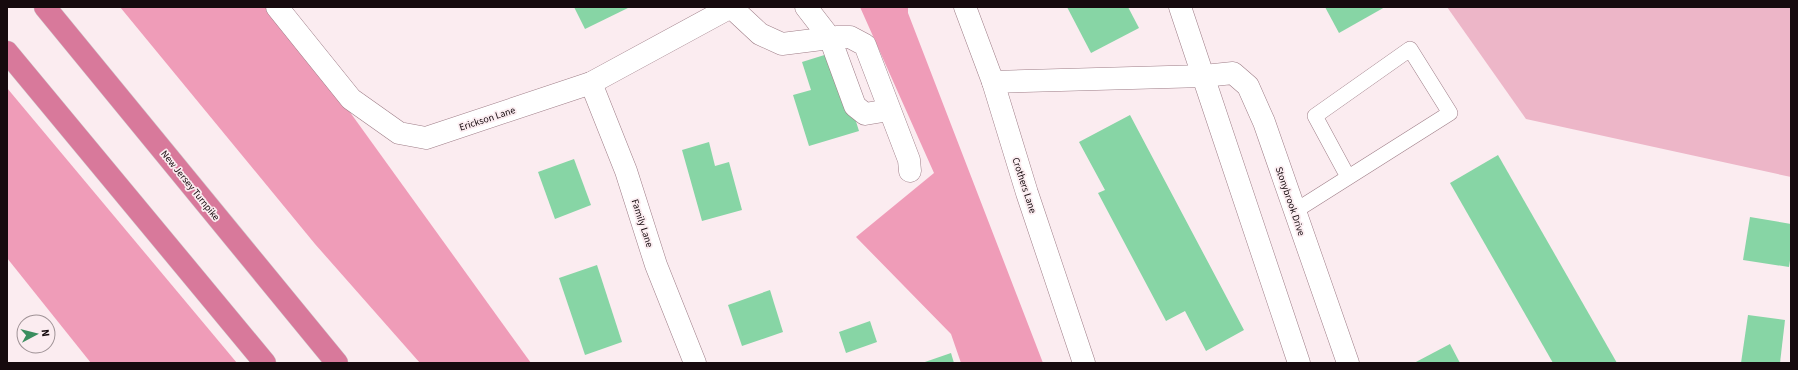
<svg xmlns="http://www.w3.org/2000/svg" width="1798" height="370" font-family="'Source Sans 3',sans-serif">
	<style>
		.green { fill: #edb6c8 }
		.forest { fill: #ef9cb8 }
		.building { fill: #87d5a5 }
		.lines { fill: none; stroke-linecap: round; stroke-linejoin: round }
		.service-casing { stroke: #9e7d87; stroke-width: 16 }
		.minor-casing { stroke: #9e7d87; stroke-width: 23 }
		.motorway-casing { stroke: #d0cecf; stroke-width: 23 }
		.service { stroke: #fff; stroke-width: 15 }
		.minor { stroke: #fff; stroke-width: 22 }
		.motorway { stroke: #d8799b; stroke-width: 22 }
		.labels { text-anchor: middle; stroke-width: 3.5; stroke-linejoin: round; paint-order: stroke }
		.street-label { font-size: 10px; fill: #160a0e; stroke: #fbecf0 }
	</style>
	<rect width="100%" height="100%" fill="#fbecf0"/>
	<!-- green -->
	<path class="green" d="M1447,7H1791V177L1526,119Z"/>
	<!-- forest -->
	<g class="forest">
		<path d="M120,7H272L295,36L531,363H420L315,244Z"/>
		<path d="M860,7H908V13L1043,363H961L951,334L856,237L934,173Z"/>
		<path d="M7,88L237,363H91L7,258Z"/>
	</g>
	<!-- building -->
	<g class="building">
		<path d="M574,7H630L585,29Z"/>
		<path d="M1067,7H1128L1139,28L1091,53Z"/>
		<path d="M1325,7H1385L1339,33Z"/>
		<path d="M834,52L859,131L809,146L793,95L811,90L802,62Z"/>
		<path d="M1130,115L1244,330L1206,351L1185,311L1166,321L1098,193L1105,190L1079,142Z"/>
		<path d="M709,142L715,166L729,162L742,210L702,221L682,150Z"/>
		<path d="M1498,155L1617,363H1553L1450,183Z"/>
		<path d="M574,159L591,205L555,219L538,172Z"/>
		<path d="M1750,217L1791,224V254L1789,267L1743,260Z"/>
		<path d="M597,265L622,342L585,355L559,278Z"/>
		<path d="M770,290L783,332L742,346L728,305Z"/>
		<path d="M1748,315L1785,320L1780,363H1741Z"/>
		<path d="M870,321L877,342L846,353L839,332Z"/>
		<path d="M1450,344L1460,363H1414Z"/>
		<path d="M951,353L954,363H922Z"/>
	</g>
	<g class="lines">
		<!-- service casing -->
		<g class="service-casing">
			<path id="service" d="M1295,211L1450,113L1410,49L1315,116L1348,177"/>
		</g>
		<!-- minor casing -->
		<g class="minor-casing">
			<g id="minor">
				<path d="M277,7L351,99L399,133L426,138L591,83L731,7"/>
				<path d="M731,7L760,34L782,44L838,37H850L865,45L909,160L910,171"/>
				<path d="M806,7L830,38L855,106L865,114L889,110"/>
				<path d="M965,7L993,82L1027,193L1084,363"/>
				<path d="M1180,7L1299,363"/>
				<path d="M993,82L1204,76L1233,73L1248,86L1264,122L1348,363"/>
				<path d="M591,83L626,171L656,265L695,363"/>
			</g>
		</g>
		<!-- motorway casing -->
		<g class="motorway-casing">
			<g id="motorway">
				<path d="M45,7L337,363"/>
				<path d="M7,52L265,363"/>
			</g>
		</g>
		<!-- service -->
		<use href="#service" class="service"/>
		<!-- minor -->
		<use href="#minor" class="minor"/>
		<!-- motorway -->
		<use href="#motorway" class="motorway"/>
	</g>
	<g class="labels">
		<!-- street labels -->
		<g class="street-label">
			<text transform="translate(487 118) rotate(-18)" y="4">Erickson Lane</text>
			<text transform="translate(191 185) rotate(51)" y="4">New Jersey Turnpike</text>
			<text transform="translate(1025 185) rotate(72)" y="4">Crothers Lane</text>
			<text transform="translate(1291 201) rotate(71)" y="4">Stonybrook Drive</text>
			<text transform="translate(643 223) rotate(72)" y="4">Family Lane</text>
		</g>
	</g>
	<!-- border -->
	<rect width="1798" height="370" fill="none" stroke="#160a0e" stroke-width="16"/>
	<!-- north arrow -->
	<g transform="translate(36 334) rotate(83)"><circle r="19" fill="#fbecf0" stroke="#9f9296"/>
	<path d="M0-3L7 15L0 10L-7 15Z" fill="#3a8d5f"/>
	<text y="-6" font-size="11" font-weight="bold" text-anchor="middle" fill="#160a0e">N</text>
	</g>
</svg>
